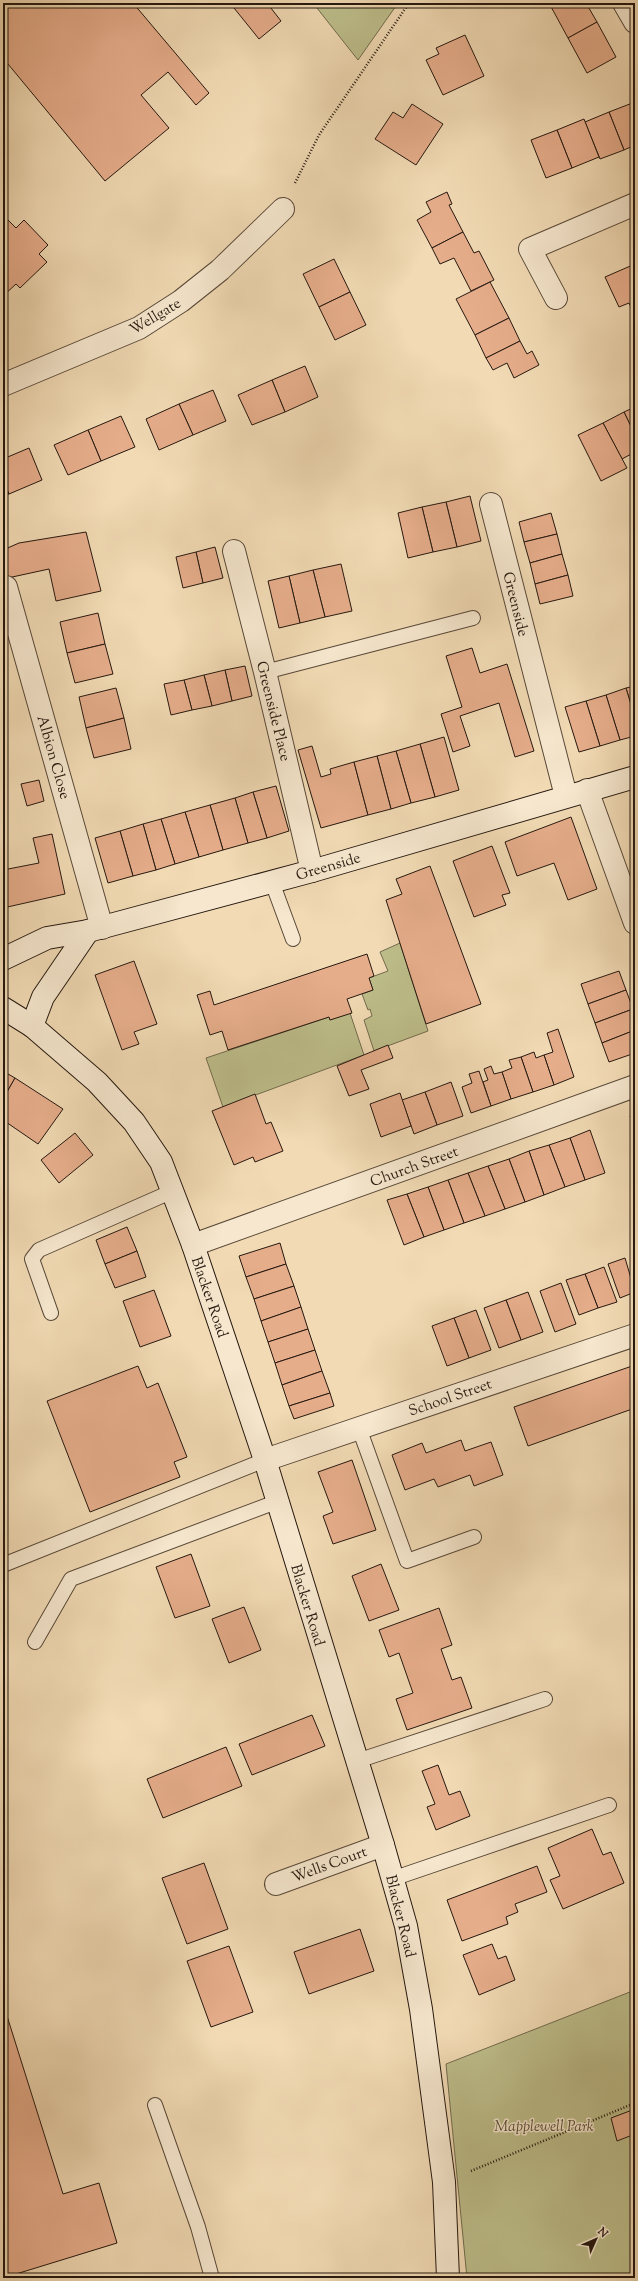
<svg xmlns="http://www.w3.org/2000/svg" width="638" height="2281" font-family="'Sorts Mill Goudy',serif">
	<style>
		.green { fill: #bdbe8b; stroke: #716b4d }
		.building { fill: #e6ad8b; stroke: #25180f }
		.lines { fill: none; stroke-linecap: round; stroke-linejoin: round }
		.service-casing { stroke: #584838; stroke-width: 16 }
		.minor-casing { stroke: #584838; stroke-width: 24 }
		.secondary-casing { stroke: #25180f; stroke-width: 24 }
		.path { stroke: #25180f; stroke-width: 2.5; stroke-dasharray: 1 2; stroke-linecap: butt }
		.service { stroke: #f6e7ce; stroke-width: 14 }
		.minor { stroke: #f6e7ce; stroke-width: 22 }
		.secondary { stroke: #f6e7ce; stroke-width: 22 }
		.labels { text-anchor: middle; stroke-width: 3; stroke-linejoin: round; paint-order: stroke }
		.street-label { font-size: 15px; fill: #25180f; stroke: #f6e7ce }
		.park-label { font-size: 15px; font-style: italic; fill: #534a34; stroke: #f6e7ce }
	</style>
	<rect width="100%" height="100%" fill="#f1dab4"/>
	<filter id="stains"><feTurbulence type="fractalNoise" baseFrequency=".005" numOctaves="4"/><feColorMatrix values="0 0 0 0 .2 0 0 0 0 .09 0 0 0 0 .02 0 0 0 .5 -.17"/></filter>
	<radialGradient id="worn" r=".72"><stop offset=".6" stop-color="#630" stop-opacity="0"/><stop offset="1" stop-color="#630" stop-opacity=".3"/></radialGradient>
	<!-- green -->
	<g class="green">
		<path d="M313,3H398L358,60Z"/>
		<path d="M400,943L428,1031L374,1051L364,1020L372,1016L370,1009L368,1010L362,994L373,990L369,978L388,971L380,952Z"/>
		<path d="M350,1013L364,1055L223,1107L206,1058L329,1017L330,1020Z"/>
		<path d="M635,1990V2278H467L446,2064Z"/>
	</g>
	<!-- building -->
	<g class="building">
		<path d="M3,3H133L209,93L196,105L168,72L141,95L169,128L105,181L3,58Z"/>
		<path d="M230,3H267L281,21L259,39Z"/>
		<path d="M549,3H586L597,22L568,38Z"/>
		<path d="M597,22L616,57L587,73L568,38Z"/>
		<path d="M465,35L484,76L443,95L426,60L439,54L436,48Z"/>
		<path d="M635,102V145L624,150L609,112Z"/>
		<path d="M412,104L443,124L416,165L375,139L393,112L403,118Z"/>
		<path d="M609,112L624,150L600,159L585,122Z"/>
		<path d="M584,119L599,157L572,168L557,130Z"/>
		<path d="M557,130L572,168L546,178L531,140Z"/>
		<path d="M447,192L452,204L449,205L463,232L432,248L417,220L431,212L426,202Z"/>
		<path d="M3,215L16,228L24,220L48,245L39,254L47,262L20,288L16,284L3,296Z"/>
		<path d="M463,232L474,253L479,251L494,280L471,291L454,258L440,264L432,248Z"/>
		<path d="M334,259L350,292L319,307L303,274Z"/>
		<path d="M635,264V315L629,303L619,307L605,277Z"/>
		<path d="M490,282L509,318L475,335L456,299Z"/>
		<path d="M350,292L366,325L335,340L319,307Z"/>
		<path d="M509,318L520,341L486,358L475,335Z"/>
		<path d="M520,341L527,354L532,351L539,365L514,378L507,363L493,370L486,358Z"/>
		<path d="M305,366L318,397L285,412L272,380Z"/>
		<path d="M272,380L285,412L252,425L238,395Z"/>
		<path d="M213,390L226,421L193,435L179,404Z"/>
		<path d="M179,404L193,435L159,450L146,419Z"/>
		<path d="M635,407V435L624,412Z"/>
		<path d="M624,412L635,435V452L622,459L603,423Z"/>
		<path d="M121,416L135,447L101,461L88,430Z"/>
		<path d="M603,423L627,468L601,481L578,435Z"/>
		<path d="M88,430L101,461L68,475L54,445Z"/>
		<path d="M29,448L42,480L9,494L3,481V459Z"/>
		<path d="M3,481L9,494L3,496Z"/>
		<path d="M470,496L481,541L457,547L446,502Z"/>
		<path d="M446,502L457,547L433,552L422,507Z"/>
		<path d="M422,507L433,552L408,558L398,513Z"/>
		<path d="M551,513L557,534L524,542L519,522Z"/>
		<path d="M86,532L101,591L56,601L49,569L3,579V550L19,543Z"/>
		<path d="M557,534L562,554L530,563L524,542Z"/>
		<path d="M215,547L223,578L203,583L196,552Z"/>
		<path d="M196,552L203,583L183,588L176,557Z"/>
		<path d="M562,554L568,575L535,584L530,563Z"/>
		<path d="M341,564L352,611L325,617L313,570Z"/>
		<path d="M313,570L325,617L300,623L289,576Z"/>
		<path d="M568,575L573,596L540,604L535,584Z"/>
		<path d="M289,576L300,623L279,628L268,581Z"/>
		<path d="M98,613L105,644L67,653L60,622Z"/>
		<path d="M105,644L113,674L75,683L67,653Z"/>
		<path d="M472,648L480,673L507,664L534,751L515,757L499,703L460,716L470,746L453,752L441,714L462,707L446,656Z"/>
		<path d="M245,666L252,696L232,701L225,670Z"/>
		<path d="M225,670L232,701L212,706L204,675Z"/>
		<path d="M204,675L212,706L192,710L184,680Z"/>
		<path d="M184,680L192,710L171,715L164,684Z"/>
		<path d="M635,686V718L626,688Z"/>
		<path d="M116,688L124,718L86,728L79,697Z"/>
		<path d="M626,688L635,718V736L620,740L606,695Z"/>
		<path d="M606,695L620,740L600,746L586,701Z"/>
		<path d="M586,701L600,746L579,752L565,707Z"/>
		<path d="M124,718L131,749L94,758L86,728Z"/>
		<path d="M444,737L459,790L435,797L420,744Z"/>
		<path d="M420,744L435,797L411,803L396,751Z"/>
		<path d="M312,746L321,777L331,774L330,769L354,762L368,815L321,828L298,750Z"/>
		<path d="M396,751L411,803L391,809L377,756Z"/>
		<path d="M377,756L391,809L368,815L354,762Z"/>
		<path d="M39,780L44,801L27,806L21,784Z"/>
		<path d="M276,786L289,831L267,838L253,792Z"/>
		<path d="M253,792L267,838L248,843L235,798Z"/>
		<path d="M235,798L248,843L223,850L210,805Z"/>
		<path d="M210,805L223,850L199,857L185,812Z"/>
		<path d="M185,812L199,857L175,864L161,819Z"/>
		<path d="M571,817L597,889L568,900L554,863L517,876L505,842Z"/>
		<path d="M161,819L175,864L156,870L143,824Z"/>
		<path d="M143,824L156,870L133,876L120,831Z"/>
		<path d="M120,831L133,876L108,883L95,838Z"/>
		<path d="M52,834L65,894L3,908V870L39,863L33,838Z"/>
		<path d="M492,846L510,893L502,895L506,905L474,917L453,861Z"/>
		<path d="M430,866L481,1004L426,1024L386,900L402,894L396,879Z"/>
		<path d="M367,954L374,976L369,978L373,990L347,999L352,1013L330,1020L329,1017L228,1050L222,1031L210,1035L197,995L210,991L214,1005Z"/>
		<path d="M134,961L157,1024L134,1032L139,1044L122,1050L95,975Z"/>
		<path d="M619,971L626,990L588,1004L581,984Z"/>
		<path d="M626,990L633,1009L595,1023L588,1004Z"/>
		<path d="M633,1009L635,1030L602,1043L595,1023Z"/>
		<path d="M558,1029L574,1077L554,1085L544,1055L553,1052L547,1033Z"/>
		<path d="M635,1030V1053L609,1062L602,1043Z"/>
		<path d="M388,1045L393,1058L361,1070L369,1089L349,1096L337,1066Z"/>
		<path d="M534,1052L536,1058L544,1055L554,1085L533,1092L521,1057Z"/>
		<path d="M521,1057L533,1092L511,1099L502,1072L512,1068L509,1060Z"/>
		<path d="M491,1066L494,1074L502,1072L511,1099L491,1106L483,1082L488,1080L484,1069Z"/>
		<path d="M3,1071L15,1078L3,1099Z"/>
		<path d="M479,1071L491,1106L471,1113L462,1087L472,1083L469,1074Z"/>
		<path d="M15,1078L63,1109L38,1144L3,1120V1099Z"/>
		<path d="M451,1082L463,1116L437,1125L425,1092Z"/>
		<path d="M425,1092L437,1125L414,1134L402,1100Z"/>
		<path d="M400,1093L411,1126L381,1137L370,1104Z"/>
		<path d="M255,1094L266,1124L271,1122L283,1151L255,1162L253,1157L234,1165L212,1111Z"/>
		<path d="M635,1114V1130L630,1116Z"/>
		<path d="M590,1130L605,1173L585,1180L570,1138Z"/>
		<path d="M75,1133L93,1155L59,1183L41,1160Z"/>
		<path d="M570,1138L585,1180L565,1187L549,1145Z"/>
		<path d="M549,1145L565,1187L544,1195L529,1151Z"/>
		<path d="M529,1151L544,1195L525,1202L509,1159Z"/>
		<path d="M509,1159L525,1202L505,1209L488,1166Z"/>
		<path d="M488,1166L505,1209L485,1216L468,1173Z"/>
		<path d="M468,1173L485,1216L464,1223L448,1180Z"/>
		<path d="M448,1180L464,1223L444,1230L428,1187Z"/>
		<path d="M428,1187L444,1230L424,1237L407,1194Z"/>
		<path d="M407,1194L424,1237L404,1245L387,1200Z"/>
		<path d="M127,1227L137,1251L105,1264L96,1240Z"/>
		<path d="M280,1243L286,1264L246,1277L239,1256Z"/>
		<path d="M137,1251L146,1277L115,1288L105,1264Z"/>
		<path d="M625,1258L635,1292L620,1298L608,1264Z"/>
		<path d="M286,1264L294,1286L254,1299L246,1277Z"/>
		<path d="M604,1267L617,1302L598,1308L585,1274Z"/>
		<path d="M585,1274L598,1308L579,1315L566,1280Z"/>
		<path d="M561,1283L576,1324L555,1332L540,1291Z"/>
		<path d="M294,1286L301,1307L261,1321L254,1299Z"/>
		<path d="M154,1290L171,1336L140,1347L123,1301Z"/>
		<path d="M528,1292L543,1332L521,1340L506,1300Z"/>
		<path d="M506,1300L521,1340L499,1348L484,1308Z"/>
		<path d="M301,1307L308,1329L268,1342L261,1321Z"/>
		<path d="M476,1310L491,1350L469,1358L454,1318Z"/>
		<path d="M454,1318L469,1358L447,1366L432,1326Z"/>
		<path d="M308,1329L315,1350L275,1363L268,1342Z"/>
		<path d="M315,1350L322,1371L282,1385L275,1363Z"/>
		<path d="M635,1365V1408L528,1446L514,1407Z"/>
		<path d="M138,1366L147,1388L158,1383L187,1457L174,1462L180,1477L90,1512L47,1401Z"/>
		<path d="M322,1371L330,1393L289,1406L282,1385Z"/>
		<path d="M330,1393L334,1406L294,1419L289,1406Z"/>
		<path d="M461,1440L465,1451L491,1442L503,1475L474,1486L470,1475L438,1487L434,1479L405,1490L392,1455L422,1443L426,1453Z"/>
		<path d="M352,1460L376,1530L333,1544L323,1516L333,1512L318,1472Z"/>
		<path d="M191,1554L210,1606L175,1618L156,1567Z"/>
		<path d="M381,1564L399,1610L369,1621L352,1576Z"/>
		<path d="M244,1607L261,1650L229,1663L212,1619Z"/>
		<path d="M439,1608L452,1645L441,1649L452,1680L461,1677L472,1708L407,1730L396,1699L413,1693L399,1653L389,1657L379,1630Z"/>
		<path d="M312,1715L325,1746L252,1775L239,1744Z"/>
		<path d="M226,1747L242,1786L163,1818L147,1779Z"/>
		<path d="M438,1765L449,1795L460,1791L470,1816L436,1830L427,1807L435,1804L422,1771Z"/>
		<path d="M592,1829L603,1855L611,1852L624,1883L563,1909L550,1880L560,1876L548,1848Z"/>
		<path d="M204,1863L228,1929L187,1944L162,1878Z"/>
		<path d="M537,1866L547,1892L515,1904L518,1912L506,1917L508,1924L462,1941L447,1900Z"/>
		<path d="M360,1929L374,1971L309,1994L294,1952Z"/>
		<path d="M492,1944L498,1959L506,1956L515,1980L479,1995L463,1955Z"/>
		<path d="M229,1946L253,2012L211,2027L187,1961Z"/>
		<path d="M7,2016L63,2194L99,2183L117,2243L3,2278V2017Z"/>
		<path d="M635,2109V2134L617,2141L611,2118Z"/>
	</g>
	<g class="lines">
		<!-- service casing -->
		<g class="service-casing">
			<g id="service">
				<path d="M265,672L473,618"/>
				<path d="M272,882L293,939"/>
				<path d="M51,1313L32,1259L39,1250L173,1191"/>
				<path d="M359,1428L407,1561L474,1537"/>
				<path d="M3,1565L265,1460"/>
				<path d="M35,1642L71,1579L276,1502"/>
				<path d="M357,1761L545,1699"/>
				<path d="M392,1879L609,1805"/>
				<path d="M155,2105L198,2227L212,2278"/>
			</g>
		</g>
		<!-- minor casing -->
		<g class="minor-casing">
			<g id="minor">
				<path d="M624,3L635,22"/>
				<path d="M556,298L530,249L635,204"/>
				<path d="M3,385L139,328L181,301L220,270L283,209"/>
				<path d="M491,504L566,796"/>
				<path d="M234,551L265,672L312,871"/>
				<path d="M6,587L102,928"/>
				<path d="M587,790L635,923"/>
				<path d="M193,1245L635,1086"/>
				<path d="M265,1460L635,1335"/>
				<path d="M276,1884L383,1845"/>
			</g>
		</g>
		<!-- secondary casing -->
		<g class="secondary-casing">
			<g id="secondary">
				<path d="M3,959L47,938L88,931L312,871L635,777"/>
				<path d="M3,1008L32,1026L97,1082L134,1122L161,1162L193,1245L265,1460L383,1845L406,1926L421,2009L444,2182L448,2278"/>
				<path d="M32,1026L43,997L88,931"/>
			</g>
		</g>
		<!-- path -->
		<g class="path">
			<path d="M295,183L319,135L409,3"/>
			<path d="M471,2171L635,2103"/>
		</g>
		<!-- service -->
		<use href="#service" class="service"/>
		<!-- minor -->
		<use href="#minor" class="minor"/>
		<!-- secondary -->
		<use href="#secondary" class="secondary"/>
	</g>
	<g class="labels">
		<!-- street labels -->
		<g class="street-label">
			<text transform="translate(155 316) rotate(-31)" y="5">Wellgate</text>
			<text transform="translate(516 604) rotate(76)" y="5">Greenside</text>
			<text transform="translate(274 711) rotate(76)" y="5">Greenside Place</text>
			<text transform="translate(54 757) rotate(74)" y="5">Albion Close</text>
			<text transform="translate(328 866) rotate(-16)" y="5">Greenside</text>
			<text transform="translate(414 1166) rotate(-20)" y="5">Church Street</text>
			<text transform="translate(210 1297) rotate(71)" y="5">Blacker Road</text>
			<text transform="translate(450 1397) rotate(-19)" y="5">School Street</text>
			<text transform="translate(308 1605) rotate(73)" y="5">Blacker Road</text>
			<text transform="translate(329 1864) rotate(-20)" y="5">Wells Court</text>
			<text transform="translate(401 1916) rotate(76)" y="5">Blacker Road</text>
		</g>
		<!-- park labels -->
		<g class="park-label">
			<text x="544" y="2131">Mapplewell Park</text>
		</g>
	</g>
	<!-- margin -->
	<rect width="638" height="2281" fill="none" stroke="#f1dab4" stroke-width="16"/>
	<rect x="4" y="4" width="630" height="2273" fill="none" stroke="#25180f" stroke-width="2"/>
	<rect x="8" y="8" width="622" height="2265" fill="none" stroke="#25180f"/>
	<!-- north arrow -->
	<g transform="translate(596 2239) rotate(45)" stroke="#f6e7ce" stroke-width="3" paint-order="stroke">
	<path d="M0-3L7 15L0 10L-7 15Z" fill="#25180f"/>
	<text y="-6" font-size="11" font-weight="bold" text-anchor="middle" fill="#25180f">N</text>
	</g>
	<rect width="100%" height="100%" filter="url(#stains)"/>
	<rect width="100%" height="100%" fill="url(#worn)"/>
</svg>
